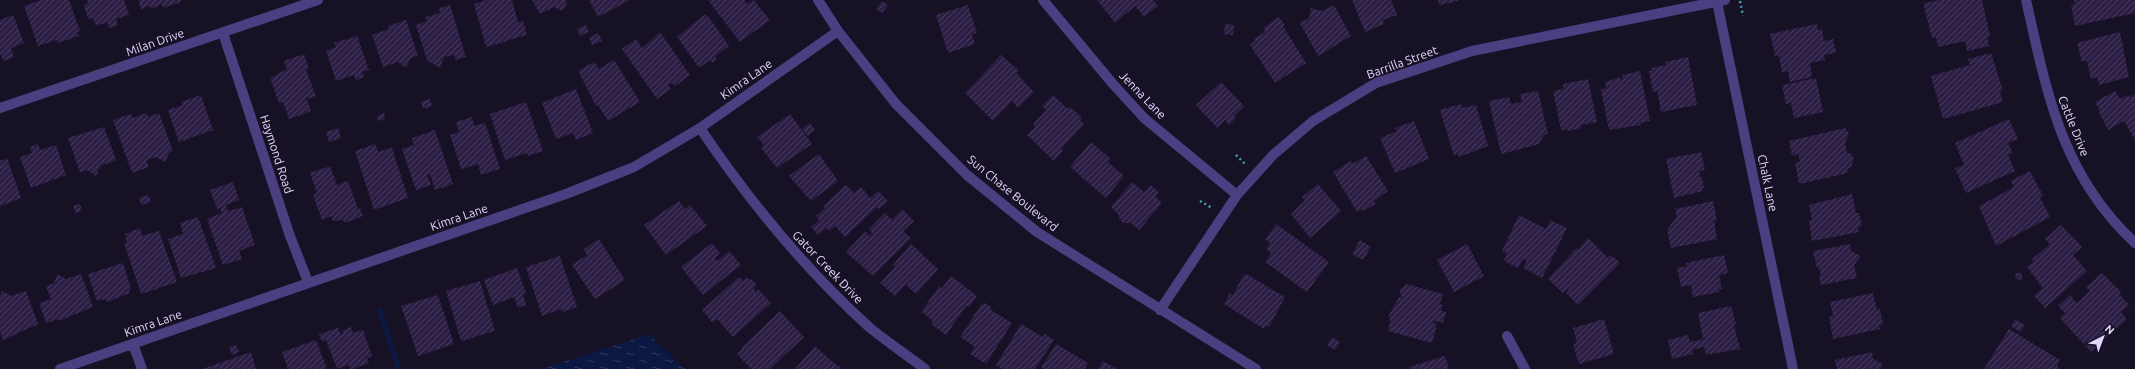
<svg xmlns="http://www.w3.org/2000/svg" width="2135" height="369" font-family="Ubuntu,sans-serif">
<style>
.water{fill:url(#water-ripples)}
.lines{fill:none;stroke-linecap:round;stroke-linejoin:round}
.stream{stroke:#0d1842;stroke-width:5.5}
.building{fill:url(#building-hatch)}
.path{stroke:#37a6b1;stroke-width:2.5;stroke-dasharray:2 3;stroke-linecap:butt}
.minor{stroke:#4b3f82;stroke-width:10}
.labels{text-anchor:middle;dominant-baseline:central;stroke-width:3;stroke-linejoin:round;paint-order:stroke}
.street-label{font-size:12px;fill:#e1d7fd;stroke:#171126}
</style>
<defs>
<pattern id="water-ripples" width="26" height="14" patternUnits="userSpaceOnUse"><rect width="26" height="14" fill="#0d1842"/><path d="M2 4q2-2 4 0t4 0M15 11q2-2 4 0t4 0" fill="none" stroke="#30395e"/></pattern>
<pattern id="building-hatch" width="6" height="6" patternUnits="userSpaceOnUse"><rect width="6" height="6" fill="#2c1e45"/><path d="M-1 1l2-2M0 6l6-6M5 7l2-2" fill="none" stroke="#4a3e61"/></pattern>
</defs>
<rect width="100%" height="100%" fill="#171126"/>
<path class="water" d="M649 334 685 369H541Z"/>
<g class="lines">
<path class="stream" d="M380 311 399 369"/>
</g>
<path class="building" d="M41 0H69L80 31 77 32 79 36 58 43 56 40 38 46 24 6Z
M87 0H124L129 15 116 19 118 25 109 28 107 22 96 26 93 18 88 19 84 5 88 4Z
M138 0H181V2L163 8 162 4 151 9 150 6 141 9Z
M487 0H512L518 22 523 21 527 35 486 47 474 4Z
M532 0H566L567 2 563 11 554 7 540 14Z
M589 0H630L598 17Z
M708 0H745L747 4 754 0 770 20 740 42Z
M1097 0H1153L1158 6 1144 17 1135 6 1115 23Z
M1352 0H1391L1397 15 1383 20 1384 24 1365 32Z
M1438 0H1458V1L1439 5Z
M1940 0H1982L1990 36 1987 37 1989 46 1967 51 1965 41 1938 47 1936 38H1932L1924 7V3Z
M2074 0H2135V13L2075 26 2071 5 2075 4Z
M882 1 888 5 882 13 876 9Z
M450 5 466 57 455 60 454 55 444 57 440 68 430 62 428 63 416 25 427 21 425 17 440 13 439 8Z
M968 5 977 33 972 34 975 44 948 53 936 15Z
M1334 5 1351 36 1318 56 1300 23 1309 18 1311 8 1322 11Z
M13 15 24 43 11 48 14 57 4 61 0 54V20Z
M704 15 708 16 729 46 715 56 717 59 712 63 710 60 699 68 677 37Z
M1279 17 1285 25 1283 26 1306 63 1275 83 1250 45 1255 41 1254 39 1265 32 1263 28Z
M406 20 418 56 411 58 406 68 398 62 383 67 372 35 389 29 388 26Z
M1225 24 1234 25 1233 35 1224 34Z
M1817 24 1818 30 1822 29 1824 41 1833 39 1836 53 1824 55 1825 60 1810 63 1812 77 1790 82 1788 71 1782 73 1779 56H1775L1770 34Z
M586 25 589 32 580 36 577 29Z
M660 32 690 75 675 86 672 83 668 85 671 89 657 99 622 49 636 39 642 48Z
M2120 32 2129 77 2099 85 2097 77 2091 79 2087 61 2082 62 2077 43Z
M598 33 602 41 592 45 589 38Z
M357 36 369 70 362 72 364 77 356 80 354 75 336 81 326 51 336 47 334 43Z
M1991 53 2003 91H2000L2003 102 1943 119 1931 76 1970 65 1968 59Z
M304 54 309 69 306 70 316 96 308 99 306 97 311 111 289 119 283 102 279 103 270 78 287 69 284 61Z
M1001 55 1019 71 1016 73 1034 92 1018 108 1012 101 993 121 965 93Z
M1688 57 1697 105 1661 112 1657 91 1653 92 1649 71H1652L1651 68 1666 65 1665 62Z
M614 60 640 102 608 121 598 105 596 106 578 71 594 62 599 69Z
M1640 71 1650 121 1640 123 1641 125 1609 130 1601 90 1606 88 1605 82 1620 77V80L1623 79 1622 75Z
M1816 78 1823 112 1794 118 1791 103 1786 104 1782 85Z
M1588 79 1597 122 1581 125V128L1568 131 1567 129 1561 130 1553 91 1563 89V84Z
M1221 82 1244 106 1234 116 1236 118 1229 125 1225 120 1217 128 1196 105Z
M576 89 593 133 576 140 573 133 556 139 542 103Z
M1538 91 1548 134 1544 135 1539 144 1501 154 1489 101 1509 97 1511 104 1522 102 1520 94Z
M2115 91 2120 99 2128 95 2129 97 2135 94V140L2124 121 2108 130 2099 112 2100 111 2095 102Z
M201 95 213 130 179 142 168 110 183 105 181 102Z
M1053 95 1068 109 1070 107 1082 118 1080 120 1084 124 1061 149 1063 151 1054 161 1027 135 1035 127 1033 124 1046 110 1042 106Z
M430 99 432 106 423 109 421 102Z
M526 102 543 151 528 156 527 153 505 160 490 114Z
M1461 104 1462 108 1476 105 1488 146 1459 157 1458 154 1454 156 1440 110Z
M146 113 148 117 159 113 173 151 169 153 165 162 156 157 146 160 149 167 132 173 113 120 131 114 133 118Z
M384 113 385 119 378 121 377 116Z
M790 114 812 144 777 168 761 148 764 145 757 137Z
M472 117 474 126 485 123 500 169 481 175 478 164 461 169 450 135 459 132 456 122Z
M2009 119 2018 139 2008 143 2013 153 2008 155 2015 171 1966 193 1955 168 1964 165 1955 143Z
M1414 121 1429 159 1395 173 1380 138 1397 131 1395 128Z
M810 123 815 130 808 136 802 129Z
M104 127 116 160 100 166 96 176 87 170 80 172 68 138Z
M338 128 341 138 329 142 326 132Z
M1845 128 1849 133 1845 144 1847 153H1850L1854 159 1851 167 1847 169 1848 173 1799 184 1795 163 1800 162 1798 154 1792 156 1789 141Z
M435 130 453 184 435 190 430 174 427 175 431 185 416 190 402 149 414 145 412 138Z
M1091 142 1111 159 1108 162 1124 176 1106 198 1070 167Z
M38 144 40 150 56 145 66 175 31 188 20 157 32 153 30 147Z
M375 144 378 152 392 148 408 198 374 210 355 151Z
M1701 152 1705 170 1699 171 1700 177H1702L1704 188H1702L1703 191 1674 198 1666 159Z
M819 154 838 181 811 201 789 176Z
M1366 156 1388 191 1374 201 1376 204 1363 211 1362 209 1357 212 1333 172 1351 161 1353 164Z
M7 158 21 198 0 206V161Z
M330 166 337 185 348 181 358 209 360 208 363 216 345 223 343 220 333 221 331 216 322 220 313 195 317 193 310 173Z
M2030 171 2043 196 2040 197 2050 217 1996 246 1979 206 2014 187 2011 181Z
M233 182 239 200 226 205 228 211 242 207 255 245 239 251 242 259 223 265 207 219 222 213 220 208 217 209 210 190Z
M1132 182 1144 192 1151 185 1159 192 1155 196 1162 203 1139 230 1131 223H1123L1119 218 1118 214 1111 207Z
M1318 184 1341 211 1310 238 1291 214 1305 200 1302 197Z
M846 185 854 193 861 187 870 198 878 191 888 201 879 209 877 207 845 237 835 226 830 231 826 228 818 235 811 227 819 220 816 216 825 208 823 206Z
M1852 194 1856 213H1859L1862 226 1858 227 1859 232 1812 241 1809 220H1812L1809 205Z
M148 195 151 202 141 205 139 198Z
M679 201 685 209 690 205 707 226 666 255 644 225Z
M1713 201 1717 221H1714L1717 239 1671 248 1667 230 1677 216 1675 209Z
M80 204 82 211 76 213 73 206Z
M902 209 914 221 903 231 911 238 873 276 846 252 864 233 866 232 869 236 872 233 869 229 885 213 892 220Z
M1519 215 1546 229 1550 220 1567 228 1542 278 1523 268 1527 260 1523 259 1518 268 1504 261 1507 253 1502 251Z
M198 217 216 268 181 278 168 239 183 234 180 223Z
M1276 224 1329 262 1307 292 1265 262 1271 253 1266 249 1270 243 1265 240Z
M2061 225 2082 247 2073 255 2087 271 2045 308 2034 296 2043 288 2027 267 2034 261 2032 259 2050 244 2045 239Z
M140 228 142 236 159 231 177 282 141 294 124 243 127 242 125 234Z
M1588 238 1608 258 1610 256 1615 258 1620 263 1578 305 1566 293 1569 290 1567 289 1563 293 1548 279 1571 254 1574 253 1572 252 1577 248 1578 249Z
M599 239 625 280 595 299 572 265 587 255 584 249Z
M1360 240 1371 247 1363 260 1352 254Z
M712 243 720 253 715 258 717 261 729 251 741 265 703 295 681 267Z
M911 244 938 269 916 294 907 286V283L895 296 880 283 895 267 893 265Z
M1467 244 1484 276 1454 292 1437 260Z
M1850 244 1851 251 1861 256 1854 265 1857 278 1821 285 1819 276H1821L1819 268H1817L1813 251Z
M1724 255 1728 273 1719 275 1722 289H1719V292L1693 297 1691 285 1681 287 1677 268 1687 266 1686 263Z
M560 256 577 307 562 312 561 309 542 316 526 267Z
M123 263 131 289 129 290 130 293 107 302 106 299 97 301 88 274Z
M517 268 526 293 523 294 526 305 518 308 514 297 493 305 484 280Z
M2016 273H2022V280L2015 279Z
M2102 273 2121 292 2119 294 2129 305 2121 312 2127 319 2091 352 2060 318 2065 313 2058 306 2070 295 2077 303 2090 291 2086 287Z
M57 274 66 279 81 274 93 307 59 321 58 319 46 323 39 303 51 299 46 286 54 283Z
M1246 274 1285 297 1269 327 1266 325 1264 329 1224 304 1230 293 1233 295 1243 276Z
M951 276 977 296 969 307 966 306 946 335 931 324 933 321 923 313 922 311 939 286 942 288Z
M739 277 743 281 746 278 751 279 756 284 754 289 756 292 758 289 771 303 733 337 717 319 713 323 702 310Z
M480 281 495 331 461 341 446 291Z
M1406 284 1443 294 1440 304 1443 305 1441 311 1446 312 1443 323 1434 321 1433 323 1437 324 1432 343 1388 331 1390 321 1389 315 1399 297 1402 298 1400 294V290Z
M2 291 11 296 26 291 38 324 3 340 0 331V296Z
M1873 293 1877 310 1880 309 1883 324 1879 325 1880 329 1833 339 1829 317 1833 316 1830 302Z
M438 295 454 344 418 356 401 306Z
M985 303 991 307V310L1012 323 986 364 970 354 975 347 960 337 981 305Z
M1731 306 1736 324 1734 325 1740 349 1706 355 1704 347 1692 350 1693 354 1672 359 1668 340 1688 335 1690 342 1703 339 1698 313Z
M780 311 804 337 770 369H751L737 354 742 349 741 348Z
M1604 319 1614 354 1579 364 1573 345 1577 343 1573 328Z
M2015 319 2025 325 2020 332 2011 326Z
M1021 324 1043 337 1045 334 1054 340 1035 369H1002L996 365Z
M351 327 353 333 363 330 372 356 367 358 369 363 353 369H350L349 365 337 369 326 340 322 342 319 334 338 328 341 335 343 334 342 331Z
M2009 329 2060 360 2057 366 2060 369H1984Z
M1332 337 1340 342 1335 350 1327 345Z
M316 340 327 369H288L282 352Z
M1056 344 1088 363 1084 369H1044L1041 367Z
M236 345 239 352 232 355 229 347Z
M815 346 828 358 842 369H795Z
M251 352 256 369H202Z
M1872 352 1873 359 1883 364 1880 369H1837L1835 360Z
M1445 356 1449 369H1409V367Z
M1103 361 1117 369H1098Z"/>
<g class="lines">
<path class="path" d="M1740 1 1743 16
M1236 155 1245 164
M1200 201 1212 208"/>
<path class="minor" d="M818 0 838 31 896 104 967 175 1037 232 1256 369
M1043 0 1113 84 1144 118 1237 195
M2026 0C2047 93 2061 174 2135 243
M1717 2 1793 369
M223 33 290 236 308 282
M0 108 318 0
M700 128C749 201 804 268 869 327 887 342 907 355 925 369
M1160 310 1237 195 1273 155 1313 121 1376 83 1472 51 1725 0
M1507 336 1525 369
M133 344 142 369
M60 369 566 194 634 167 700 128 838 31"/>
</g>
<g class="labels">
<g class="street-label">
<text transform="translate(155 42) rotate(-19)">Milan Drive</text>
<text transform="translate(1402 62) rotate(-20)">Barrilla Street</text>
<text transform="translate(746 79) rotate(-35)">Kimra Lane</text>
<text transform="translate(1143 95) rotate(46)">Jenna Lane</text>
<text transform="translate(2074 126) rotate(68)">Cattle Drive</text>
<text transform="translate(277 154) rotate(72)">Haymond Road</text>
<text transform="translate(1768 183) rotate(78)">Chalk Lane</text>
<text transform="translate(1013 193) rotate(39)">Sun Chase Boulevard</text>
<text transform="translate(459 217) rotate(-19)">Kimra Lane</text>
<text transform="translate(828 267) rotate(46)">Gator Creek Drive</text>
<text transform="translate(153 323) rotate(-19)">Kimra Lane</text>
</g>
</g>
<g transform="translate(2103 337) rotate(42)" stroke="#171126" stroke-width="3" paint-order="stroke">
<path d="M0-3L7 15L0 10L-7 15Z" fill="#e1d7fd"/>
<text y="-6" font-size="11" font-weight="bold" text-anchor="middle" fill="#e1d7fd">N</text>
</g>
</svg>
